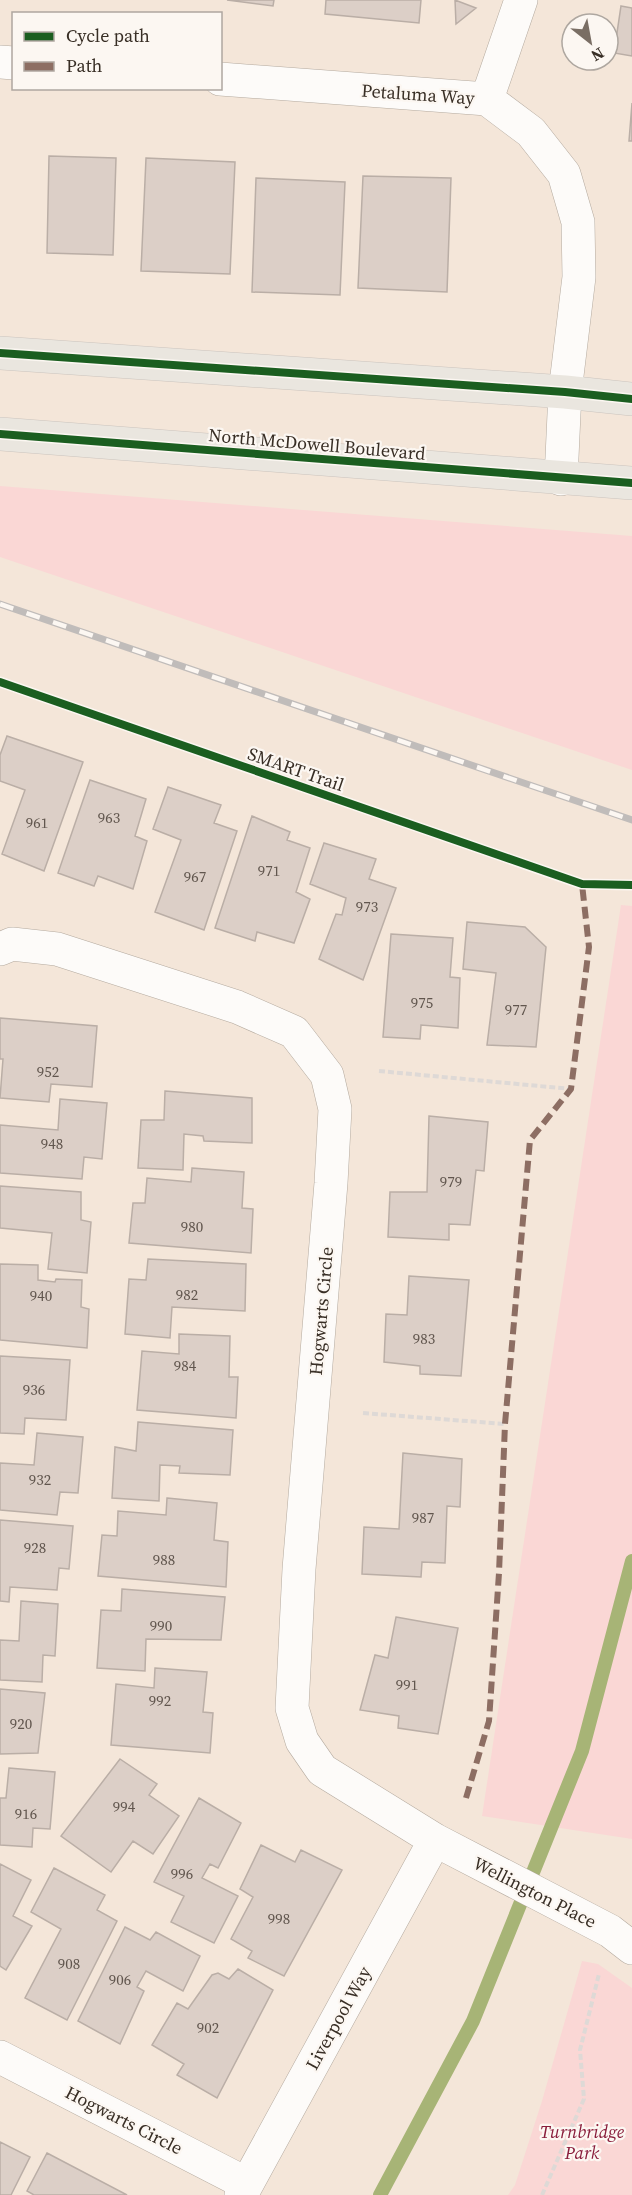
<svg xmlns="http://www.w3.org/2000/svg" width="632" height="2195" font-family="'Source Serif 4',serif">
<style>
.green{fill:#fad7d5}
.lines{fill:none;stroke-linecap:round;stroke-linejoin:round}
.stream{stroke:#a7b476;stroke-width:14}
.building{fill:#dccfc7;stroke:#baaea6;stroke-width:1.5}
.minor-casing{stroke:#b4aa9f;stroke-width:34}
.major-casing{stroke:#cbc4be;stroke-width:34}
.path{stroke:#ded9d6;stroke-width:4;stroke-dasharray:6 3;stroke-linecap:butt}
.minor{stroke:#fdfbf9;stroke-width:33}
.major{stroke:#eae6df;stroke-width:33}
.rail-casing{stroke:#c0bcba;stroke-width:7}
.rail{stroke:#fcf7f2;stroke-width:4.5;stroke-dasharray:14;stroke-linecap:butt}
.quiet{stroke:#8d6e63;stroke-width:6;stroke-dasharray:12 6;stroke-linecap:butt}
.cycleway-casing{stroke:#fcf7f2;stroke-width:11}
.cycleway{stroke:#1b5e20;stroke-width:8}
.labels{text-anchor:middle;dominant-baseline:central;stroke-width:4.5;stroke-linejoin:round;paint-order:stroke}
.number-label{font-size:15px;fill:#61564e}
.street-label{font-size:18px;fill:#382e25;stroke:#fcf7f2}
.park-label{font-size:18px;font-style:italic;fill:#8a1e3c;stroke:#fcf7f2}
</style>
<rect width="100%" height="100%" fill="#f4e6d9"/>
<path class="green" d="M0 486 632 536V770L0 557Z
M621 905 632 906V1839L482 1816Z
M582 1961 598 1964 632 1988V2195H508L515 2185 542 2101Z"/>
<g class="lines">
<path class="stream" d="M380 2195 473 2021 582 1751 632 1561"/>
</g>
<path class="building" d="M227 0H274L273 6Z
M326 0H421L419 23 325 14Z
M455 0 476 8 456 24Z
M621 6 632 8V56L614 53Z
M632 103V141H629Z
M49 156 116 158 113 255 47 253Z
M146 158 235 162 230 274 141 271Z
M363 176 451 178 447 292 358 288Z
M256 178 345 182 340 295 252 292Z
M7 736 83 762 44 871 2 854 25 790 0 781V755Z
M90 780 146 799 135 836 147 841 133 889 98 876 94 886 58 873Z
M168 787 221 805 214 823 237 831 204 930 155 912 181 840 153 829Z
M252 816 290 832 287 840 310 848 296 892 310 899 294 943 257 932 255 941 215 928Z
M324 843 376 859 369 879 396 888 363 980 319 959 336 914 342 915 346 898 310 884Z
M467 922 525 927 546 947 536 1047 487 1045 496 973 463 969Z
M391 934 453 938 450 977 460 978 458 1028 421 1025 420 1039 383 1037Z
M0 1018 97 1026 92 1087 51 1084 49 1102 0 1098 3 1059H0Z
M165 1091 252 1098V1143L204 1141 203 1136 184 1134 183 1170 138 1168 141 1120H164Z
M60 1099 107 1103 102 1159 84 1157 82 1179 0 1173V1125L58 1130Z
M429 1116 488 1122 484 1171 476 1170 470 1225 449 1224V1240L388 1237 390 1192H427Z
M192 1168 244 1172 242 1208 253 1209 251 1253 129 1243 133 1203H145L147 1178 191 1182Z
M0 1186 81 1192V1220L91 1222 87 1273 48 1269 52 1233 0 1228Z
M148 1259 246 1264 245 1311 172 1307 170 1338 125 1334 129 1279 146 1280Z
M0 1264 38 1265V1280L55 1282 56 1279 82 1280 81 1307 89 1309 87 1348 0 1340Z
M409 1276 469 1280 461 1376 420 1374V1366L384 1362 386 1314 407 1315Z
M179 1334 230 1336 229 1377H238L236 1418 137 1410 142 1351 179 1354Z
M0 1356 70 1360 66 1420 25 1418 24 1434 0 1433Z
M138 1422 233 1430 230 1475 179 1473 180 1466 160 1465 159 1501 112 1498 115 1447 136 1451Z
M37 1433 83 1437 78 1493 60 1492 57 1515 0 1510V1463L34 1465Z
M403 1453 462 1459 460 1507 447 1506 445 1563 422 1562 421 1577 362 1574 364 1527 399 1529Z
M167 1498 217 1503 214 1540 228 1542 226 1587 98 1576 102 1535 117 1536 118 1511 166 1515Z
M0 1520 73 1526 69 1569 59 1568 57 1590 10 1587 9 1602 0 1601Z
M122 1589 225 1597 221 1640 146 1639 145 1671 97 1668 101 1610 121 1611Z
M21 1601 58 1604 55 1656 43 1655 42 1682 0 1680V1640L19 1641Z
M396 1617 458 1628 438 1734 398 1728 399 1716 360 1710 375 1655 388 1658Z
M155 1668 207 1672 203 1712 213 1713 210 1753 111 1745 116 1684 154 1688Z
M0 1689 45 1693 38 1753 0 1754Z
M120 1759 157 1784 149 1795 179 1816 153 1854 133 1841 111 1872 61 1836Z
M9 1768 55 1772 50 1829 33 1828 32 1847 0 1845V1798H6Z
M199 1798 241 1823 218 1868 210 1864 202 1878 238 1896 214 1943 171 1922 184 1896 154 1882Z
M261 1845 295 1862 301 1850 342 1870 284 1976 248 1958 252 1951 231 1939 253 1897 240 1889Z
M0 1864 31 1880 13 1916 32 1926 6 1970 0 1966Z
M54 1868 105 1895 97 1910 117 1921 67 2020 25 1998 61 1929 31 1912Z
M125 1927 150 1940 156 1932 200 1956 183 1991 146 1971 137 1987 144 1991 120 2044 78 2021Z
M238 1969 273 1990 217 2098 177 2075 184 2064 152 2045 177 2003 188 2009 212 1975 218 1973 229 1979Z
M0 2142 30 2157 11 2195H0Z
M47 2153 127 2195H34L27 2191Z"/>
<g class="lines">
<g class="minor-casing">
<path id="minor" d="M0 62 14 63
M220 79 487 99 531 132 564 174 578 222 579 277 565 392 561 479
M487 99 521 0
M0 949 12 944 57 949 237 1007 294 1032 327 1075 335 1109 331 1183 299 1569 292 1708 302 1741 322 1770 435 1840 610 1931 632 1948
M0 2057 247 2184
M241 2195 435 1840"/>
</g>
<g class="major-casing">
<path id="major" d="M0 353 565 392 632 399
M0 434 632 483"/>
</g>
<path class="path" d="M379 1071 571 1089
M363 1413 505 1424
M542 2195 584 2099 580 2050 599 1974"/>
<use href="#minor" class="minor"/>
<use href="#major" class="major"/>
<g class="rail-casing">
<path id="rail" d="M0 604 632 820"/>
</g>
<use href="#rail" class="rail"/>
<path class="quiet" d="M466 1798 489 1721 499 1573 505 1424 530 1140 571 1089 589 947 582 884"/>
<g class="cycleway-casing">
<path id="cycleway" d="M0 353 565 392 632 399
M0 434 632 483
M0 682 582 884 632 885"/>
</g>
<use href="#cycleway" class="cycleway"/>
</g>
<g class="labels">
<g class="number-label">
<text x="109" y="817">963</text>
<text x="37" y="822">961</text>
<text x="269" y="870">971</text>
<text x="195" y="876">967</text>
<text x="367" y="906">973</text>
<text x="422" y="1002">975</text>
<text x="516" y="1009">977</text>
<text x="48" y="1071">952</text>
<text x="52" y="1143">948</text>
<text x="451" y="1181">979</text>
<text x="192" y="1226">980</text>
<text x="187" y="1294">982</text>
<text x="41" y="1295">940</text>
<text x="424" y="1338">983</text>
<text x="185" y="1365">984</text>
<text x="34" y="1389">936</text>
<text x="40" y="1479">932</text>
<text x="423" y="1517">987</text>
<text x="35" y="1547">928</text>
<text x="164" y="1559">988</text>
<text x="161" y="1625">990</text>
<text x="407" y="1684">991</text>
<text x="160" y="1700">992</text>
<text x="21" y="1723">920</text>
<text x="124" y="1806">994</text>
<text x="26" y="1813">916</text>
<text x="182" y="1873">996</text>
<text x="279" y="1918">998</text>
<text x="69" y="1963">908</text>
<text x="120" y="1979">906</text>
<text x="208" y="2027">902</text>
</g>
<g class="street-label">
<text transform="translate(418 94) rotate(4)">Petaluma Way</text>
<text transform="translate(317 444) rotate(5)">North McDowell Boulevard</text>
<text transform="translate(296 769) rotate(19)">SMART Trail</text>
<text transform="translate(321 1311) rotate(-85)">Hogwarts Circle</text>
<text transform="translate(535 1892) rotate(27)">Wellington Place</text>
<text transform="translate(338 2018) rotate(-61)">Liverpool Way</text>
<text transform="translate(124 2120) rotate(27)">Hogwarts Circle</text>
</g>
<g class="park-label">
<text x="582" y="2131">Turnbridge<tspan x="582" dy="21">Park</tspan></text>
</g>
</g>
<rect x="12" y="12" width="210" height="78" fill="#fcf7f2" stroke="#aea7a0" stroke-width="1.5"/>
<rect x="24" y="32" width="30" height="9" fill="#1b5e20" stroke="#aea7a0" stroke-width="1.5"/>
<text x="66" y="42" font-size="18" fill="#382e25">Cycle path</text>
<rect x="24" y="62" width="30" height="9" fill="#8d6e63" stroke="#aea7a0" stroke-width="1.5"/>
<text x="66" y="72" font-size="18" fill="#382e25">Path</text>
<g transform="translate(590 42) rotate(149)"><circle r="28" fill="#fcf7f2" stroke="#aea7a0" stroke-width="1.5"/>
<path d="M0-4.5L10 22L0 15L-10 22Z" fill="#7a6e64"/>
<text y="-9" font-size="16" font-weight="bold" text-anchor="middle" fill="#382e25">N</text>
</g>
</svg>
